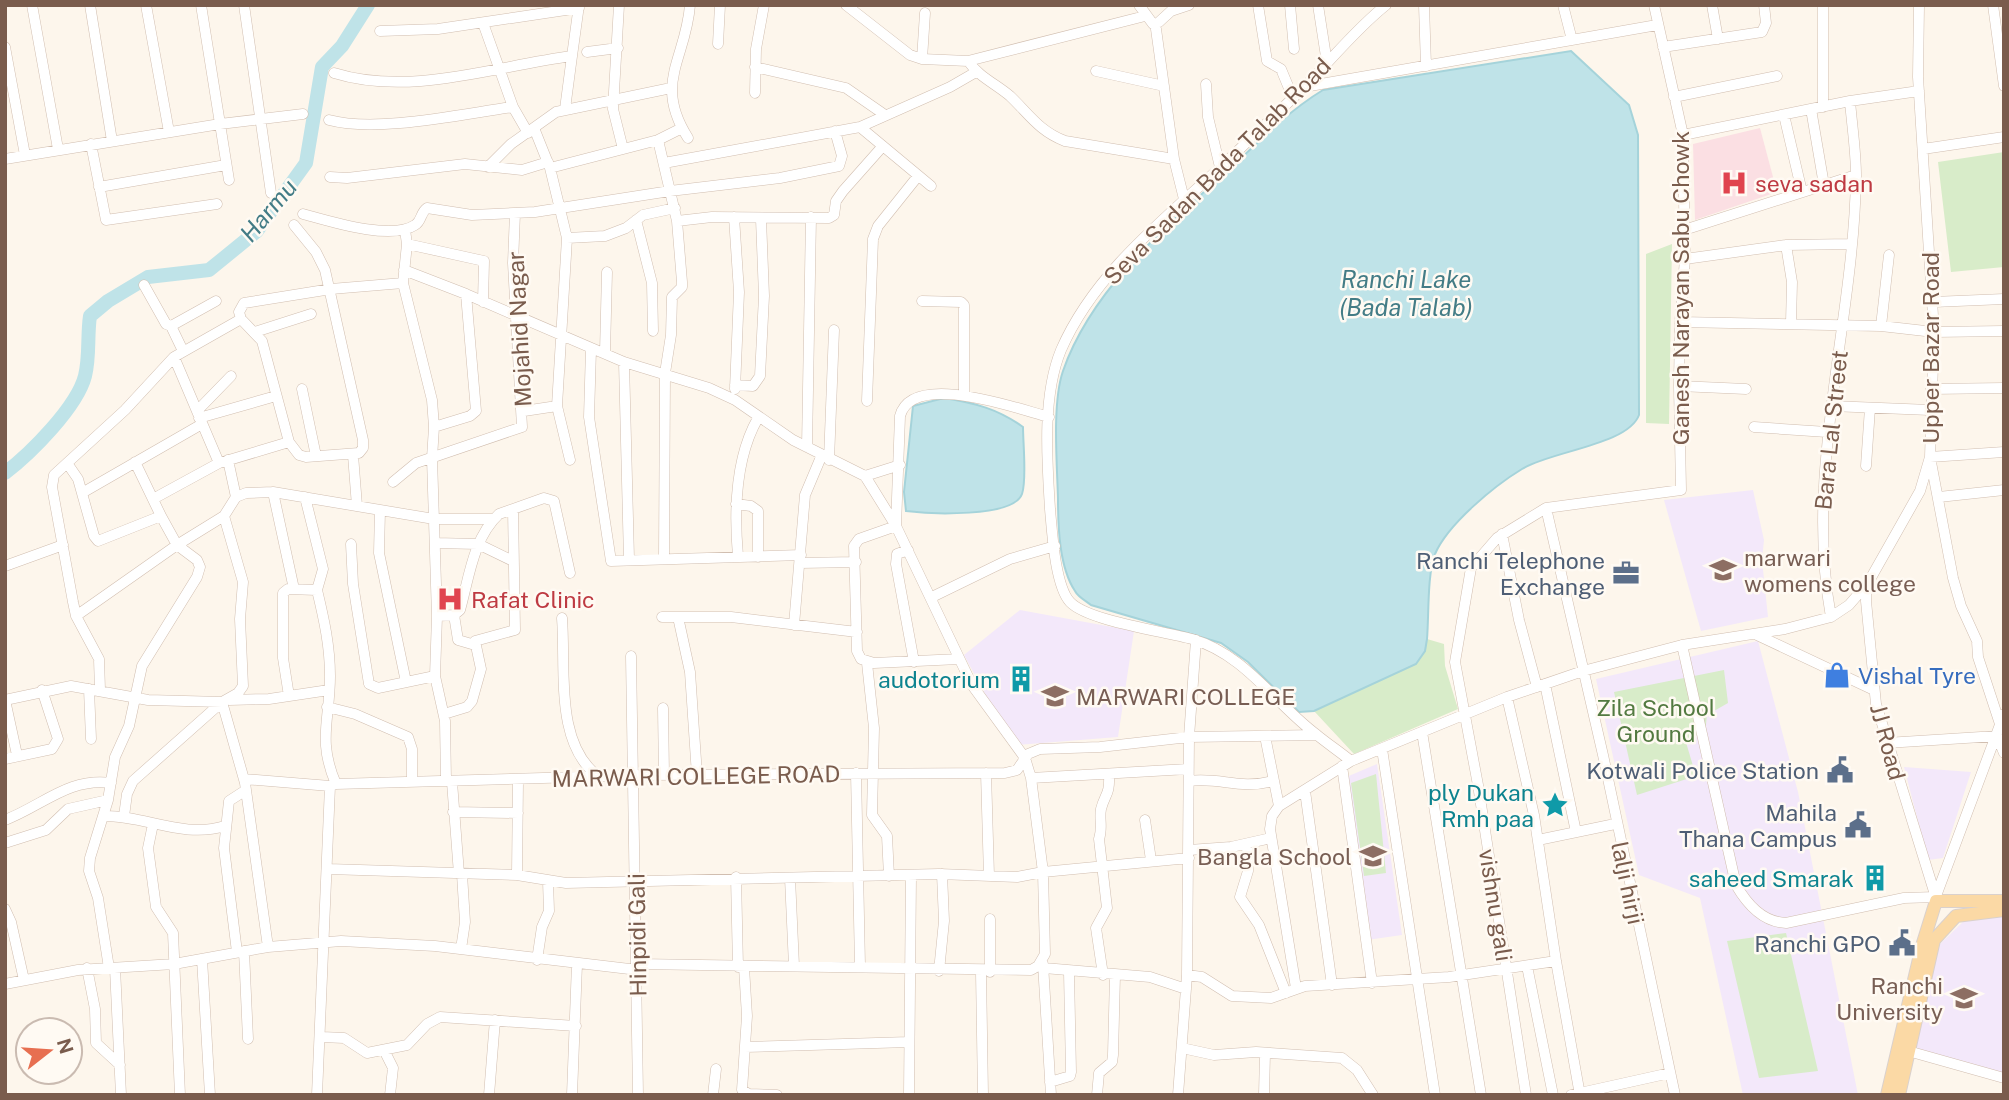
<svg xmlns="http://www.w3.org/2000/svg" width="2009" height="1100" font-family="'Public Sans',sans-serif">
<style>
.education{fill:#f3e8fa}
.medical{fill:#fbdfe3}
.green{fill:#d8ecc9}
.water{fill:#bfe3e8;stroke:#a5d3da;stroke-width:2}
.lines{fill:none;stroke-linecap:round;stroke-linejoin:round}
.river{stroke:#bfe3e8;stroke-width:14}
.minor-casing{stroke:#d1beb0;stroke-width:11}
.major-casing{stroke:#dad1cd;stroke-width:14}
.minor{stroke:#fff;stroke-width:10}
.major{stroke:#fbd9a5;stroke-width:12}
.labels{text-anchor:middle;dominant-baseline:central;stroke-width:5;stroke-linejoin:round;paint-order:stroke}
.street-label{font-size:23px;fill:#7a5c4d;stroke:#fffaf3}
.health-label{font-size:23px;fill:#be3a42;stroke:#fffaf3;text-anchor:start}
.education-label{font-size:23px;fill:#785e54;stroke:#fffaf3;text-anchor:start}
.service-label{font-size:23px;fill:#4e5e75;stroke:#fffaf3;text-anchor:end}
.shop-label{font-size:23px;fill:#366cbe;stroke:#fffaf3;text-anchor:start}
.culture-label{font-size:23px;fill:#0d838f;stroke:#fffaf3;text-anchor:end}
.park-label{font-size:23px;fill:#537a41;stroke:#fffaf3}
.water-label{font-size:24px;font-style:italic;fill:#437c86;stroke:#fffaf3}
</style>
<rect width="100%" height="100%" fill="#fdf6ec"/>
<path class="education" d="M1753 490 1764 540 1762 560 1768 617 1701 631 1664 500Z
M1020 610 1134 631 1118 737 1017 745 1009 738 964 655Z
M1758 641 1798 792 1858 1095H1743L1700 898 1639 875 1596 679Z
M1377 764 1402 935 1367 940 1344 778Z
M1904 767 1971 772 1943 858 1928 860Z
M2004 913V1077L1913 1048 1935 949 1970 915Z"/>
<path class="medical" d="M1760 128 1777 192 1695 220 1693 144Z"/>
<path class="green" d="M2004 152V267L1951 272 1938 162Z
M1672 244 1669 424 1646 423V254Z
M1427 639 1444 644 1445 666 1458 709 1354 754 1314 711 1416 664 1425 651Z
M1724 670 1728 703 1707 715 1705 733 1685 739 1696 776 1637 795 1614 692Z
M1376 774 1386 873 1364 876 1351 783Z
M1786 933 1818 1071 1759 1078 1727 941Z"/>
<path class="water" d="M1571 51 1629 105 1638 135 1639 415C1628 445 1551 451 1522 469 1494 486 1448 524 1435 554 1427 575 1429 616 1427 639L1425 651 1416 664 1314 711 1299 712 1248 662 1221 643 1091 605C1086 601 1078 597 1075 591 1059 567 1058 526 1058 498 1057 463 1052 403 1063 371 1092 287 1170 223 1234 165 1262 138 1290 110 1323 90Z
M944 398C975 403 998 409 1023 427 1023 444 1027 480 1022 494 1013 518 929 514 906 511L904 492 913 406Z"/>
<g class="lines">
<path class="river" d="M5 473C31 453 77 407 85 376 90 356 87 336 90 316L108 301 148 277 209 270 257 231 306 163 322 67 342 46 368 5"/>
<g class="minor-casing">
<path id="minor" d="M32 5 58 149
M90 5 112 141
M146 5 169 132
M201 5 229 180
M244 5 271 193
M619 5 613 109 623 149
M846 5 910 55 922 59 968 61C979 77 996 84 1010 96 1029 114 1039 131 1065 141L1174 159
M1139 5 1153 24
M1258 5 1267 61 1281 69 1293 98
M1290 5 1294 49
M1318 5 1327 63
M1424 5 1426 66
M1563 5 1572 40
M1712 5 1718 39
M1993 5 2004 86
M1159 22 1171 11 1189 5
M483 23 513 107 528 133
M1156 29 1174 159 1184 199
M380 31 438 29 579 8
M718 44 720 5
M5 47 25 155
M1663 47 1762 32 1766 23 1764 5
M587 52 618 48
M572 56 579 5
M922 59 925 13
M968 61 1145 16
M755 67 846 88 885 115
M1096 71 1164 86
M334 73C411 97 495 66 572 56L565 109
M1206 84 1208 117 1220 167
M1304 87 1657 25
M755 93 756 49 764 5
M1674 97 1777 76
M1823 107V5
M1811 109 1824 185
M1784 115 1802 192
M329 120C377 133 462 114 513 107
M860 127 931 186
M534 128 550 168 567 238 557 406 570 460
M1683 135 1850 101 1919 91
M688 138C653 83 686 59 690 5
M658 140 677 221 682 282V287L672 297 671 335 665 373 664 557
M91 144 106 220 217 204
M1923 149 2004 137
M5 159 220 124 303 114
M664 163 860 127 950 87 976 72
M488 167 511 144 556 112 671 88
M550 168 658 140 682 128
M330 177 347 178 465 164 522 170 548 162
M99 187 226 165
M303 214C329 221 391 241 415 225 422 221 420 213 427 208L472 215 535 212 670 191 780 178 839 166 842 156 835 131
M734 217 739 292 735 389
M636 220 652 283 653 331
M677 221 712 217 829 218 834 215 836 201 843 191 882 147
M405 230 407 244 403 283 432 400 434 427 432 458 437 616 435 676 445 721 446 781
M1684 230 1856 175
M567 238 605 236 626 228 643 215 675 208
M407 244 484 261 483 302
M1786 245 1792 282 1791 323
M1685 259 1786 245 1851 244
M404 270 466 294
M144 285 166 324 171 326 183 351
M922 301 961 302 964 305V395
M1933 302 2004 299
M241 319 262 341 289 442 299 455 306 457 359 453 363 448V440L325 270 316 252 294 225
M1680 322 1881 326 1934 332 2004 331
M171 326 216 301
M1881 326 1889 255
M255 332 311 314
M591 349 589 417 611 561 801 555
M605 352 607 272
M174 357 219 463
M624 362 629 559
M735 385 753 386 760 376 764 296 761 219
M1679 386 1746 389
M302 389 316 456
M1931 389 2004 388
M867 401 873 239 878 226 918 176
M1831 406 1930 410
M197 411 231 376
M524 411 557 406
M1049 417C1018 409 912 370 900 416L896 526 972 685 1025 758 1031 778 1043 872 1189 858
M199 418 276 396
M434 427 470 416 476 411 466 294 624 362 709 388 735 400 793 440 865 476 896 526 859 539 854 546 857 651 861 659 874 663 959 659
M1754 427 1827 432
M807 447 811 217
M353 455 357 506
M228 460 236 497
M829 460 834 330
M67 463 78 479 94 536 98 541 161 516 135 462
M1866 466 1870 408
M865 476 900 465
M393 482 416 463 522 427 513 263 515 213
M273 492 294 589
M82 493 202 424
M305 497 323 569 317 590
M1939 497 2004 490
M153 499 219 463 289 442
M736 504 751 506 758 511V557
M1546 508 1603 755 1675 1095
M380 510 379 553 406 682
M224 516 243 582 240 619 243 686 238 693 222 702 245 783 268 947
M1502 534 1519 620 1537 687
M435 543 478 544 513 561
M351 544 353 584 369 684 378 688 435 676
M908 550 897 554 896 564 914 662
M738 556C734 511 735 458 758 418
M800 563 856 562
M5 566 63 545
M1867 584 1866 601 1876 704 1937 901
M932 597 1010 559 1055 546
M454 615 458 640 475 645
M76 616 177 545 224 516 236 497 246 493 273 492 434 519H493
M437 616 454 615 460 610C469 578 473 538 499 514L544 498 554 501 570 573
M662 617H731L857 632
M678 617 690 672 697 775
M1831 617C1804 469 1854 324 1856 176 1856 151 1852 126 1850 101
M562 618C566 669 554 744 599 777
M794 625 805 495 821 457
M1757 635 1874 690
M1682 645 1736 885C1747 904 1762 922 1786 923L1904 898 1936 897
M631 656 638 1095
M867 663 874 728 872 815 887 836 889 876
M1545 684 1576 832
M89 689 91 739
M100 690 99 659 76 616 73 602 52 487 54 475 125 410 174 357 241 319 239 312 244 303 331 289 403 283
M289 696 283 658V593L288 589 317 590C324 619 330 646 330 676 330 720 317 740 336 784
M1507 697 1534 815 1556 961 1580 1095
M5 700 71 686 148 700 222 702 133 781 127 794 124 816
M5 700 17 755
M229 700 269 699 329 690
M327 707 355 714 408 737 412 749V782
M663 708 664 775
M444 714 467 707 472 701 481 669 475 641 515 630 513 509
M2000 724 1978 657 1977 641 1961 606 1953 578 1930 457 2004 452
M1422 732 1481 1095
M1265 736 1279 806
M1886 743 1997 736 2004 753
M1382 749 1435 1095
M5 759 52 749 58 739 42 690
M1351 761C1340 752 1328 744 1317 735 1274 703 1246 655 1192 639 1163 631 1088 621 1070 602 1055 586 1052 531 1050 509 1047 460 1042 396 1061 350 1094 274 1163 220 1222 166 1246 143 1271 119 1295 96 1326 67 1352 32 1386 5
M1342 766 1372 983
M856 773 860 966
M986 773 989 876
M1031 778 1188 769
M244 779 330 786
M1189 781C1222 777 1238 790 1273 781
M452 782 459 874
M1305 791 1332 985
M453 812 518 813
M103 816C144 815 183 839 225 826
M5 820C42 806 69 777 111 783
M1145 820 1151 860
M153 824 148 848 156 907 173 933 180 1095
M1538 840 1615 824
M5 843 46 830 68 809 108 800
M1247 844 1248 871 1240 897 1259 925 1286 993
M1189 850 1231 847 1271 838
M328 869 517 875 566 883 939 874 1017 877 1043 872 1045 954 1038 966 1031 970 638 964
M517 875 518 781
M736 877 738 967
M790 878 794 966
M1936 896 2004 714
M5 909 11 922 24 980
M461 949 465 922 462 874
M244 951 248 1039
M237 952 224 848 229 801 246 790
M202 959 210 1095
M537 960 542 927 549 911 548 881
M1043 964 1051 1095
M1527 966 1553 1095
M744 967 747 1016 742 1090 749 1094 777 1095
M87 968 95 1009 96 1043 120 1065
M109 968 98 898 89 871 90 858 108 800 115 757 129 726 142 666 197 577 200 567 197 560 177 545 161 516
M115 968 121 1095
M1044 968 1150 977 1186 989
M939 971 944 921 942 874
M981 972 983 1095
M990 972V919
M1103 975 1096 928 1107 908 1099 839C1103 828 1099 819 1101 809 1105 793 1110 796 1109 774
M1187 975 1202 977 1232 996 1271 998 1305 986 1449 977 1556 961
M5 984 78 970 174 964 268 947 341 941 435 946 638 970
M1296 988 1270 829 1272 816 1279 806 1351 761 1507 697 1583 671 1682 645 1785 629 1831 617 1849 605 1868 583 1920 491 1930 457 1934 332 1918 77 1919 5
M322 1037 344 1038 367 1053 407 1045 427 1024 440 1017 576 1026
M745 1047 909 1042
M1182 1048 1214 1055 1256 1052 1342 1058 1357 1070 1373 1095
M384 1050 393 1068 390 1095
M1908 1051 2004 1078
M1050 1082 1070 1076 1071 1072 1069 972
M317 1095 330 786 336 784 648 775 1005 773 1017 770 1028 754 1040 749 1100 747 1189 737 1317 735
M489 1095 495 1020
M572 1095 577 964
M713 1095 716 1069
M909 1095 911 875
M1097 1095 1099 1073 1112 1062 1113 1055 1115 975
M1178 1095 1187 975 1189 737 1196 640
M1264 1095 1265 1053
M1526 1095 1478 785 1455 662 1471 568 1497 538 1546 508 1681 490 1679 386 1680 322 1685 259 1683 135 1654 5
M1571 1095 1670 1073"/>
</g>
<g class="major-casing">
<path id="major" d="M1887 1095 1922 946 1936 901H2004
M1899 1095 1934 940 1956 916 2004 910"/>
</g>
<use href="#minor" class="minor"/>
<use href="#major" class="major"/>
</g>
<defs>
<g id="hospital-bare" transform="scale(2.1)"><path d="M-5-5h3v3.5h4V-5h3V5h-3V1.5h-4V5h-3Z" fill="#e0444e" stroke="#fffaf3" stroke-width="2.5" paint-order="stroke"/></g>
<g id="university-bare" transform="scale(2.1)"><path d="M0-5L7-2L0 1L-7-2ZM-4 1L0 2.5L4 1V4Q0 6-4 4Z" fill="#8d6e63" stroke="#fffaf3" stroke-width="2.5" paint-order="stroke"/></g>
<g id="office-bare" transform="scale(2.1)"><path d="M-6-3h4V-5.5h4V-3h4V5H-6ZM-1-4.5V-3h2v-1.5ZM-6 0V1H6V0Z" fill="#5c6f8a" stroke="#fffaf3" stroke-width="2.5" paint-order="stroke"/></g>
<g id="shop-bare" transform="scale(2.1)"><path d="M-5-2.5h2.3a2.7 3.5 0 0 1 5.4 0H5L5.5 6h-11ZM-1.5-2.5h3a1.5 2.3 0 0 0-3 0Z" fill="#3f7fe0" stroke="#fffaf3" stroke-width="2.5" paint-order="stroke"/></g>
<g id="building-bare" transform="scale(2.1)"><path d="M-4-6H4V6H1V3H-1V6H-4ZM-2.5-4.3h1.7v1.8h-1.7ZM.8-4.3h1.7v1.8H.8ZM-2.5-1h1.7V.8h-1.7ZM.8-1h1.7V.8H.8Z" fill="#0f9aa8" stroke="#fffaf3" stroke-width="2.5" paint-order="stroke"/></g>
<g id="civic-bare" transform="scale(2.1)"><path d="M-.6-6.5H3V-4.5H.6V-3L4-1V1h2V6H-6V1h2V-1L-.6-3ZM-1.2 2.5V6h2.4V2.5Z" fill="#5c6f8a" stroke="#fffaf3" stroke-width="2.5" paint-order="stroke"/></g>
<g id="sight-bare" transform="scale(2.1)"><path d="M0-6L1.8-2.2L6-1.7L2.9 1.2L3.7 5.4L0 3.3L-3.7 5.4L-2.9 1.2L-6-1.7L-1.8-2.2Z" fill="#0f9aa8" stroke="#fffaf3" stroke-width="2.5" paint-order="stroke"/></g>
<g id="school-bare" transform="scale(2.1)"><path d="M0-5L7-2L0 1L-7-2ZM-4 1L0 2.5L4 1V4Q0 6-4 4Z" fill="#8d6e63" stroke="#fffaf3" stroke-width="2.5" paint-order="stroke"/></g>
</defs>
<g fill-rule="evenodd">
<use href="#hospital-bare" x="1734" y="183"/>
<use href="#university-bare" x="1723" y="570"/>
<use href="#office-bare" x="1626" y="573"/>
<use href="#hospital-bare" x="450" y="599"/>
<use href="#shop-bare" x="1837" y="675"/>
<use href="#building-bare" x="1021" y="679"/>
<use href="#university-bare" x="1055" y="696"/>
<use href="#civic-bare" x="1840" y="770"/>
<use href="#sight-bare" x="1555" y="805"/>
<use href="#civic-bare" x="1858" y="825"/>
<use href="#school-bare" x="1373" y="856"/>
<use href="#building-bare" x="1875" y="878"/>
<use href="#civic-bare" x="1902" y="943"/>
<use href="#university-bare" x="1964" y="998"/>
</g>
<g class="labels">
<g class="street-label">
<text transform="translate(1217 171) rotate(-45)">Seva Sadan Bada Talab Road</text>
<text transform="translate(1680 288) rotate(-90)">Ganesh Narayan Sabu Chowk</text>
<text transform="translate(519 329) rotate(-93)">Mojahid Nagar</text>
<text transform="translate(1930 348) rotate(-90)">Upper Bazar Road</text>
<text transform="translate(1831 430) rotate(-84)">Bara Lal Street</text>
<text transform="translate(1888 742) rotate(75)">JJ Road</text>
<text transform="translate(696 776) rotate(-1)">MARWARI COLLEGE ROAD</text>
<text transform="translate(1628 883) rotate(78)">lalji hirji</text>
<text transform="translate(1496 905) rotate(81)">vishnu gali</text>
<text transform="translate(637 935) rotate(-91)">Hinpidi Gali</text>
</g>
<g class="health-label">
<text x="1755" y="183">seva sadan</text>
<text x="471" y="599">Rafat Clinic</text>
</g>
<g class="education-label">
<text x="1744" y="557">marwari<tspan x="1744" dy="26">womens college</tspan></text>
<text x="1076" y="696">MARWARI COLLEGE</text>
<text x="1352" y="856" text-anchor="end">Bangla School</text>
<text x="1943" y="985" text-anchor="end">Ranchi<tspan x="1943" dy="26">University</tspan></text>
</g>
<g class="service-label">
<text x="1605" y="560">Ranchi Telephone<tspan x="1605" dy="26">Exchange</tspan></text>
<text x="1819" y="770">Kotwali Police Station</text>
<text x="1837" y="812">Mahila<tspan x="1837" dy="26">Thana Campus</tspan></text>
<text x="1881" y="943">Ranchi GPO</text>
</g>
<g class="shop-label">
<text x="1858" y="675">Vishal Tyre</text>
</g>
<g class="culture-label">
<text x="1000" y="679">audotorium</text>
<text x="1534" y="792">ply Dukan<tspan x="1534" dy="26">Rmh paa</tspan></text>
<text x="1854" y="878">saheed Smarak</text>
</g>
<g class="park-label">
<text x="1656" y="707">Zila School<tspan x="1656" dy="26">Ground</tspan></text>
</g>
<g class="water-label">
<text transform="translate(268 210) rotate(-50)">Harmu</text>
<text x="1406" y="279">Ranchi Lake<tspan x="1406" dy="28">(Bada Talab)</tspan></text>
</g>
</g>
<rect width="2009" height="1100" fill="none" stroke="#7a5c4d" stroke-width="14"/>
<g transform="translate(49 1051) rotate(73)"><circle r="33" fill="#fffaf3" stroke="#cabbb1" stroke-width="2"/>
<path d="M0-5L12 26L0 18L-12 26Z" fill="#e76f51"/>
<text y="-10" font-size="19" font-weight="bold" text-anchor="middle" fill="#7a5c4d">N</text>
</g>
</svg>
